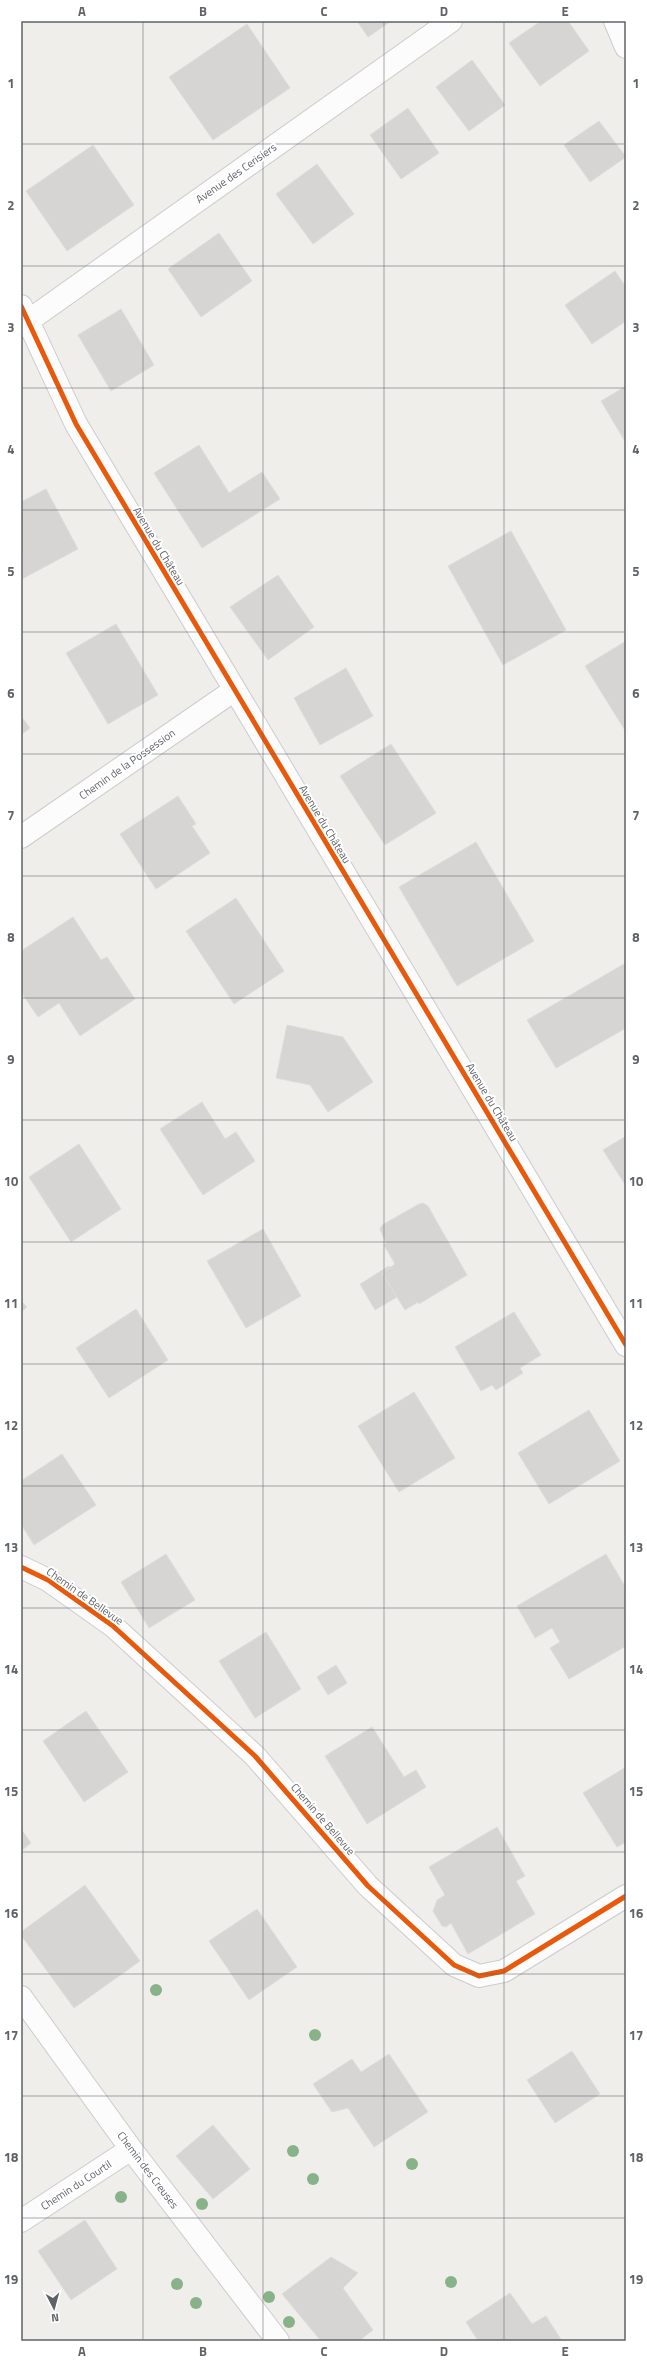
<svg xmlns="http://www.w3.org/2000/svg" width="647" height="2362" font-family="'Titillium Web',sans-serif">
<style>
.building{fill:#d6d5d3;stroke:#deddd9}
.lines{fill:none;stroke-linecap:round;stroke-linejoin:round}
.street-casing{stroke:#cbcccc;stroke-width:24}
.street{stroke:#fdfcfc;stroke-width:22}
.cycleway-casing{stroke:#fff;stroke-width:8}
.cycleway{stroke:#e8590c;stroke-width:5}
.tree{fill:#88b388}
.grid{fill:none;stroke:#5f6368;stroke-width:1;stroke-opacity:0.55}
.labels{text-anchor:middle;dominant-baseline:central;stroke-width:4;stroke-linejoin:round;paint-order:stroke}
.street-label{font-size:11px;fill:#5f6368;stroke:#fff}
.neatline{fill:none;stroke:#5f6368;stroke-width:1.5}
.grid-label{font-size:13px;text-anchor:middle;font-weight:bold;fill:#5f6368}
</style>
<rect width="100%" height="100%" fill="#efeeea"/>
<path class="building" d="M357 21H391L368 37Z
M541 21H568L589 51 540 86 509 43Z
M247 24 290 88 213 140 169 77Z
M472 60 505 105 469 131 436 87Z
M408 108 439 153 401 179 370 135Z
M599 121 626 157 590 182 564 145Z
M93 145 134 205 67 251 26 191Z
M317 164 354 214 313 244 276 194Z
M219 233 252 281 201 317 168 269Z
M615 271 626 287V321L592 344 565 305Z
M121 309 154 365 111 391 78 335Z
M626 386V443L601 401Z
M199 445 229 493 262 472 280 499 202 548 154 473Z
M46 489 78 549 22 579 21 502Z
M511 531 566 630 503 665 448 566Z
M278 575 314 627 268 660 230 607Z
M116 624 158 695 108 724 66 653Z
M626 641V732L585 666Z
M346 668 373 716 320 745 294 698Z
M21 716 30 728 21 735Z
M391 744 436 813 385 845 340 776Z
M178 796 196 824 192 826 210 853 156 889 120 834Z
M476 842 534 941 457 986 399 887Z
M236 898 284 971 234 1004 186 931Z
M73 917 101 960 107 957 135 999 80 1036 59 1003 38 1017 21 992V951Z
M624 964 626 968V1028L556 1068 527 1020Z
M287 1025 343 1037 373 1082 328 1112 310 1085 276 1078Z
M202 1102 225 1139 236 1132 255 1161 203 1195 160 1129Z
M626 1136V1186L603 1150Z
M79 1144 121 1209 71 1242 29 1177Z
M423 1203 428 1206 467 1275 419 1304 418 1302 405 1310 382 1273 395 1264 384 1245 386 1243 380 1229 382 1225 419 1204Z
M263 1229 301 1296 246 1328 207 1261Z
M389 1266 390 1268 382 1273 397 1297 375 1310 360 1284Z
M21 1301 27 1307 21 1312Z
M136 1309 168 1360 109 1398 76 1348Z
M514 1312 541 1355 520 1368 523 1373 496 1390 492 1385 481 1391 455 1347Z
M414 1392 455 1458 399 1492 358 1426Z
M589 1410 620 1461 549 1504 518 1453Z
M62 1454 96 1505 34 1545 21 1524V1481Z
M166 1554 195 1600 149 1628 121 1582Z
M606 1554 626 1588V1646L569 1679 550 1648 560 1642 552 1628 535 1638 517 1606Z
M266 1632 301 1689 255 1718 219 1661Z
M336 1665 347 1683 328 1695 317 1677Z
M86 1711 128 1772 84 1802 43 1741Z
M372 1727 404 1777 416 1770 426 1787 367 1824 325 1756Z
M626 1767V1842L617 1847 583 1793Z
M497 1827 525 1876 516 1881 535 1914 468 1954 451 1923 446 1927 442 1926 433 1911 437 1900 445 1895 429 1867Z
M21 1829 31 1843 21 1851Z
M85 1885 140 1961 74 2008 21 1935V1932Z
M257 1909 297 1967 249 2000 209 1941Z
M572 2051 600 2094 555 2123 527 2080Z
M389 2054 428 2112 374 2147 348 2108 332 2112 313 2084 352 2059 361 2072Z
M213 2125 250 2169 213 2199 176 2156Z
M85 2220 117 2269 71 2300 38 2251Z
M331 2257 358 2273 343 2288 373 2330 359 2341H321L282 2294Z
M510 2293 532 2324 546 2316 562 2341H478L466 2322Z"/>
<g class="lines">
<g class="street-casing">
<path id="street" d="M615 21 626 47
M21 306 76 424 626 1345
M21 326 451 21
M21 837 233 691
M21 1567 48 1580 113 1626 255 1756 368 1886 454 1965 479 1976 504 1971 626 1896
M21 1997 131 2149 278 2341
M21 2221 131 2149"/>
</g>
<use href="#street" class="street"/>
<g class="cycleway-casing">
<path id="cycleway" d="M21 306 76 424 626 1345
M21 1567 48 1580 113 1626 255 1756 368 1886 454 1965 479 1976 504 1971 626 1896"/>
</g>
<use href="#cycleway" class="cycleway"/>
</g>
<g class="tree">
<circle cx="156" cy="1990" r="6"/>
<circle cx="315" cy="2035" r="6"/>
<circle cx="293" cy="2151" r="6"/>
<circle cx="412" cy="2164" r="6"/>
<circle cx="313" cy="2179" r="6"/>
<circle cx="121" cy="2197" r="6"/>
<circle cx="202" cy="2204" r="6"/>
<circle cx="451" cy="2282" r="6"/>
<circle cx="177" cy="2284" r="6"/>
<circle cx="269" cy="2297" r="6"/>
<circle cx="196" cy="2303" r="6"/>
<circle cx="289" cy="2322" r="6"/>
</g>
<path class="grid" d="M143 21V2341M263 21V2341M384 21V2341M504 21V2341M21 144H626M21 266H626M21 388H626M21 510H626M21 632H626M21 754H626M21 876H626M21 998H626M21 1120H626M21 1242H626M21 1364H626M21 1486H626M21 1608H626M21 1730H626M21 1852H626M21 1974H626M21 2096H626M21 2218H626"/>
<g class="labels">
<g class="street-label">
<text transform="translate(236 173) rotate(-35)">Avenue des Cerisiers</text>
<text transform="translate(159 546) rotate(59)">Avenue du Château</text>
<text transform="translate(127 764) rotate(-35)">Chemin de la Possession</text>
<text transform="translate(325 824) rotate(59)">Avenue du Château</text>
<text transform="translate(492 1102) rotate(59)">Avenue du Château</text>
<text transform="translate(85 1596) rotate(35)">Chemin de Bellevue</text>
<text transform="translate(323 1819) rotate(49)">Chemin de Bellevue</text>
<text transform="translate(148 2170) rotate(53)">Chemin des Creuses</text>
<text transform="translate(76 2185) rotate(-33)">Chemin du Courtil</text>
</g>
</g>
<rect width="647" height="2362" fill="none" stroke="#ffffff" stroke-width="44"/>
<g transform="translate(54 2308) rotate(174)" stroke="#ffffff" stroke-width="3" paint-order="stroke">
<path d="M0-3L7 15L0 10L-7 15Z" fill="#5f6368"/>
<text y="-6" font-size="11" font-weight="bold" text-anchor="middle" fill="#5f6368">N</text>
</g>
<rect x="22" y="22" width="603" height="2318" class="neatline"/>
<g class="grid-label">
<text x="82" y="16">A</text>
<text x="203" y="16">B</text>
<text x="324" y="16">C</text>
<text x="444" y="16">D</text>
<text x="565" y="16">E</text>
<text x="11" y="88">1</text>
<text x="636" y="88">1</text>
<text x="11" y="210">2</text>
<text x="636" y="210">2</text>
<text x="11" y="332">3</text>
<text x="636" y="332">3</text>
<text x="11" y="454">4</text>
<text x="636" y="454">4</text>
<text x="11" y="576">5</text>
<text x="636" y="576">5</text>
<text x="11" y="698">6</text>
<text x="636" y="698">6</text>
<text x="11" y="820">7</text>
<text x="636" y="820">7</text>
<text x="11" y="942">8</text>
<text x="636" y="942">8</text>
<text x="11" y="1064">9</text>
<text x="636" y="1064">9</text>
<text x="11" y="1186">10</text>
<text x="636" y="1186">10</text>
<text x="11" y="1308">11</text>
<text x="636" y="1308">11</text>
<text x="11" y="1430">12</text>
<text x="636" y="1430">12</text>
<text x="11" y="1552">13</text>
<text x="636" y="1552">13</text>
<text x="11" y="1674">14</text>
<text x="636" y="1674">14</text>
<text x="11" y="1796">15</text>
<text x="636" y="1796">15</text>
<text x="11" y="1918">16</text>
<text x="636" y="1918">16</text>
<text x="11" y="2040">17</text>
<text x="636" y="2040">17</text>
<text x="11" y="2162">18</text>
<text x="636" y="2162">18</text>
<text x="11" y="2284">19</text>
<text x="636" y="2284">19</text>
<text x="82" y="2356">A</text>
<text x="203" y="2356">B</text>
<text x="324" y="2356">C</text>
<text x="444" y="2356">D</text>
<text x="565" y="2356">E</text>
</g>
</svg>
